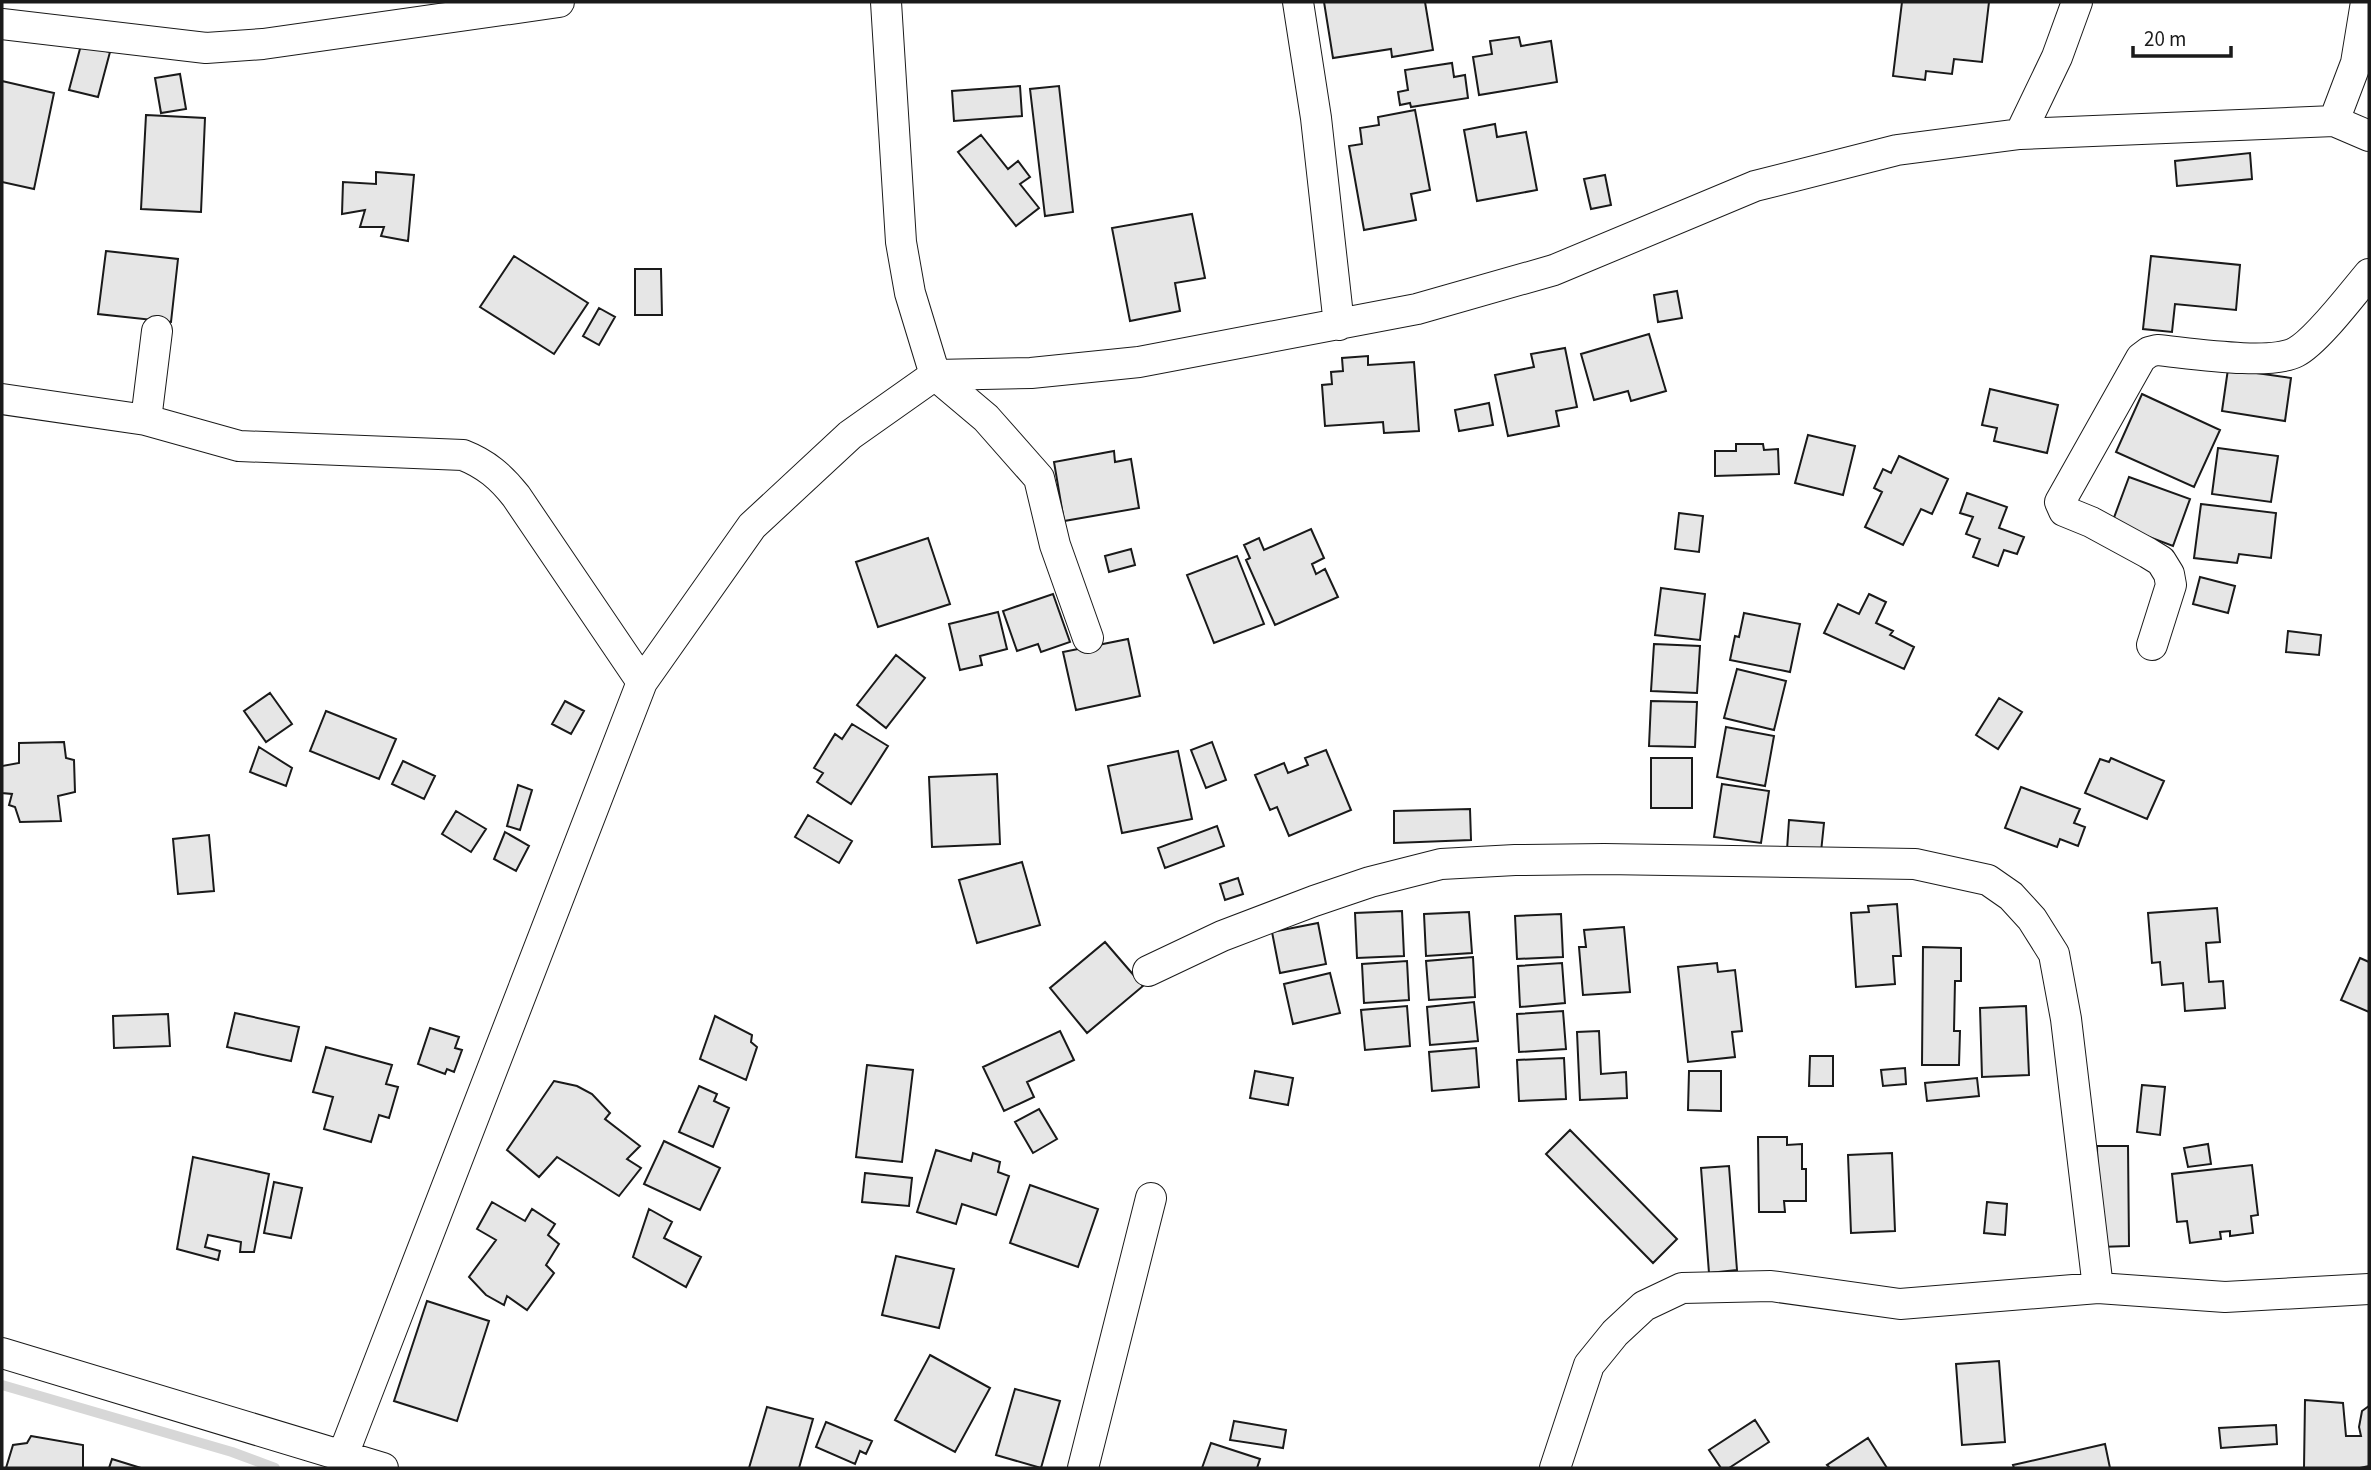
<svg xmlns="http://www.w3.org/2000/svg" width="2371" height="1470" font-family="'Source Sans 3',sans-serif">
<style>
.lines{fill:none;stroke-linecap:round;stroke-linejoin:round}
.stream{stroke:#d7d7d7;stroke-width:10}
.building{fill:#e6e6e6;stroke:#1a1a1a;stroke-width:2}
.street-casing{stroke:#1a1a1a;stroke-width:32}
.street{stroke:#fff;stroke-width:30}
</style>
<rect width="100%" height="100%" fill="#fff"/>
<g class="lines">
<path class="stream" d="M2 1385 232 1452 275 1468"/>
</g>
<path class="building" d="M1324 2H1425L1433 50 1392 57 1391 49 1333 58Z
M1902 2H1989L1982 62 1954 59 1952 74 1926 71 1925 80 1893 76Z
M1519 37 1521 46 1551 41 1557 82 1479 95 1473 57 1492 54 1490 41Z
M81 45 110 52 98 97 69 90Z
M1452 63 1454 77 1465 75 1468 98 1411 107 1410 103 1400 105 1398 92 1408 90 1405 70Z
M180 74 186 109 161 113 155 78Z
M2 81 54 93 34 189 2 182Z
M1020 86 1022 116 954 121 952 91Z
M1059 86 1073 212 1045 216 1030 89Z
M1415 110 1430 190 1411 194 1416 220 1364 230 1349 146 1362 144 1360 128 1379 125 1378 117Z
M146 115 205 118 201 212 141 209Z
M1495 124 1497 137 1526 132 1537 190 1477 201 1464 130Z
M981 135 1008 169 1018 161 1030 177 1020 184 1039 208 1016 226 958 152Z
M2250 153 2252 179 2177 186 2175 161Z
M376 172 414 175 408 241 381 236 384 227H360L365 210 342 214 343 182 376 184Z
M1605 175 1611 205 1591 209 1584 179Z
M1192 214 1205 278 1175 283 1180 311 1130 321 1112 228Z
M106 251 178 259 171 322 98 314Z
M514 256 588 303 554 354 480 307Z
M2151 256 2240 265 2236 310 2175 304 2172 332 2143 329Z
M635 269H661L662 315H635Z
M1677 291 1682 318 1658 322 1654 295Z
M599 308 615 317 599 345 583 336Z
M1649 334 1666 391 1631 401 1628 391 1594 400 1581 354Z
M1565 348 1577 407 1556 411 1559 426 1508 436 1495 375 1534 367 1531 354Z
M1368 356V365L1414 362 1419 431 1384 433 1383 422 1325 426 1322 385 1332 384 1331 372 1343 371 1342 358Z
M2228 369 2291 378 2285 421 2222 411Z
M1990 389 2058 405 2047 453 1994 441 1997 428 1982 425Z
M2142 394 2220 430 2194 487 2116 452Z
M1489 403 1493 425 1459 431 1455 410Z
M1808 435 1855 446 1843 495 1795 483Z
M1736 444H1763L1764 450 1778 449 1779 474 1715 476V451H1736Z
M2218 448 2278 456 2271 502 2212 494Z
M1114 451 1115 462 1131 459 1139 508 1064 521 1054 462Z
M1899 456 1948 479 1932 514 1921 509 1903 545 1865 527 1882 492 1874 488 1883 469 1891 473Z
M2129 477 2190 499 2173 546 2112 523Z
M1967 493 2007 507 1999 528 2024 537 2017 554 2004 550 1998 566 1973 557 1980 539 1966 534 1973 517 1960 513Z
M2201 504 2276 513 2271 558 2239 554 2237 563 2194 558Z
M1679 513 1703 516 1699 552 1675 549Z
M1311 529 1324 558 1312 564 1316 574 1325 569 1338 597 1275 625 1246 560 1250 558 1244 545 1259 538 1264 550Z
M928 538 950 604 878 627 856 562Z
M1131 549 1135 565 1109 572 1105 556Z
M1237 556 1264 624 1214 643 1187 575Z
M2200 577 2235 586 2228 613 2193 604Z
M1661 588 1705 594 1700 640 1655 635Z
M1053 594 1070 642 1041 652 1038 644 1017 651 1003 611Z
M1869 594 1886 602 1876 623 1893 631 1890 635 1914 647 1904 669 1824 633 1838 604 1859 614Z
M998 612 1007 649 980 656 982 665 960 670 949 624Z
M1744 613 1800 624 1790 672 1730 660 1735 636 1739 637Z
M2288 631 2321 635 2319 655 2286 652Z
M1128 639 1140 696 1076 710 1063 652Z
M1654 644 1700 646 1697 693 1651 691Z
M896 655 925 678 886 728 857 705Z
M1737 669 1786 681 1774 730 1724 718Z
M270 693 292 724 266 742 244 711Z
M1999 698 2022 712 1998 749 1976 735Z
M565 701 584 711 571 734 552 724Z
M1651 701 1697 702 1695 747 1649 746Z
M326 711 396 739 379 779 310 751Z
M852 724 888 746 851 804 817 782 823 773 814 768 835 734 842 739Z
M1726 727 1774 736 1765 786 1717 777Z
M64 742 66 758 74 760 75 792 58 796 61 821 20 822 15 807 9 805 12 794 2 793V766L19 763V743Z
M1212 742 1226 780 1206 788 1191 750Z
M259 747 292 768 286 786 250 772Z
M1326 750 1351 810 1289 836 1277 807 1270 810 1255 775 1284 763 1288 773 1308 765 1305 758Z
M1178 751 1192 819 1122 833 1108 766Z
M1651 758H1692V808H1651Z
M2111 758 2164 781 2147 819 2085 793 2100 759 2109 762Z
M403 761 435 776 424 799 392 784Z
M997 774 1000 844 932 847 929 777Z
M1722 784 1769 791 1761 843 1714 837Z
M518 785 532 790 520 830 507 826Z
M2021 787 2080 809 2074 823 2085 827 2078 846 2060 839 2057 847 2005 828Z
M1470 809 1471 840 1394 843V811Z
M456 811 486 829 471 852 442 834Z
M808 815 852 841 839 863 795 837Z
M1789 820 1824 823 1821 852 1787 850Z
M1217 826 1224 846 1165 868 1158 848Z
M505 832 529 846 516 871 494 859Z
M209 835 214 891 178 894 173 839Z
M1022 862 1040 925 977 943 959 880Z
M1238 878 1243 894 1225 900 1220 884Z
M1897 904 1901 956H1893L1895 984 1856 987 1851 913 1869 912 1868 906Z
M2217 908 2220 942 2206 943 2209 982 2223 981 2225 1008 2185 1011 2183 983 2162 985 2160 962 2152 963 2148 913Z
M1402 911 1404 956 1357 958 1355 913Z
M1469 912 1472 953 1426 956 1424 914Z
M1561 914 1563 957 1517 959 1515 916Z
M1318 923 1326 964 1280 973 1272 932Z
M1624 927 1630 992 1583 995 1579 947H1586L1584 930Z
M1105 942 1143 986 1087 1033 1050 988Z
M1923 947 1961 948V981H1955L1954 1031H1960L1959 1065H1922Z
M1473 957 1475 997 1429 1000 1426 961Z
M2360 958 2369 962V1012L2341 1000Z
M1407 961 1409 1000 1364 1003 1362 964Z
M1562 963 1565 1003 1520 1007 1518 966Z
M1717 963 1718 972 1735 970 1742 1031 1732 1032 1735 1057 1688 1062 1678 967Z
M1330 973 1340 1013 1293 1024 1284 984Z
M1474 1002 1478 1041 1430 1045 1427 1007Z
M1407 1006 1410 1046 1365 1050 1361 1010Z
M2026 1006 2029 1075 1982 1077 1980 1008Z
M1563 1011 1566 1049 1519 1052 1517 1014Z
M235 1013 299 1027 291 1061 227 1047Z
M168 1014 170 1046 114 1048 113 1016Z
M715 1016 752 1035 751 1042 757 1047 746 1080 700 1059Z
M430 1028 459 1037 455 1048 462 1050 454 1072 447 1069 445 1074 418 1064Z
M1060 1031 1074 1060 1027 1082 1034 1097 1004 1111 983 1067Z
M1599 1031 1601 1074 1626 1072 1627 1098 1580 1100 1577 1032Z
M326 1047 392 1065 386 1084 398 1087 389 1118 379 1115 371 1142 324 1129 333 1097 313 1092Z
M1476 1048 1479 1087 1432 1091 1429 1052Z
M1810 1056H1833V1086H1809Z
M1564 1058 1566 1099 1519 1101 1517 1060Z
M867 1065 913 1070 902 1162 856 1157Z
M1905 1068 1906 1084 1883 1086 1881 1070Z
M1255 1071 1293 1078 1288 1105 1250 1098Z
M1689 1071H1721V1111L1688 1110Z
M1977 1078 1979 1096 1927 1101 1925 1083Z
M554 1081 577 1086 592 1094 610 1113 605 1119 640 1146 627 1159 641 1168 619 1196 557 1157 539 1177 507 1150Z
M2142 1085 2165 1087 2160 1135 2137 1132Z
M699 1086 717 1094 714 1101 729 1108 713 1147 679 1132Z
M1039 1109 1057 1139 1033 1153 1015 1122Z
M1570 1130 1677 1239 1653 1263 1546 1154Z
M1758 1137H1787V1145L1802 1144V1169H1806V1201H1784L1785 1212H1759Z
M664 1141 720 1168 700 1210 644 1184Z
M2208 1144 2211 1164 2188 1167 2184 1148Z
M2097 1146H2128L2129 1246 2099 1247Z
M936 1150 971 1161 973 1153 1000 1162 998 1172 1009 1176 996 1215 962 1204 956 1224 917 1212Z
M1892 1153 1895 1231 1851 1233 1848 1155Z
M193 1157 269 1174 254 1252H240L241 1242 208 1235 205 1247 220 1251 218 1260 177 1249Z
M2252 1165 2258 1215 2251 1216 2253 1233 2230 1236V1231L2220 1232 2221 1239 2190 1243 2187 1221 2177 1222 2172 1174Z
M1729 1166 1737 1270 1709 1273 1701 1168Z
M865 1173 912 1178 909 1206 862 1202Z
M274 1182 302 1188 291 1238 264 1233Z
M1030 1185 1098 1209 1078 1267 1010 1243Z
M492 1202 525 1221 532 1209 555 1224 548 1235 559 1244 546 1265 554 1273 527 1310 507 1296 504 1305 486 1295 469 1277 496 1240 477 1229Z
M1987 1202 2007 1204 2005 1235 1984 1233Z
M649 1209 672 1222 664 1238 701 1257 686 1287 633 1257Z
M896 1256 954 1269 939 1328 882 1315Z
M427 1301 489 1321 457 1421 394 1401Z
M930 1355 990 1388 955 1452 895 1420Z
M1999 1361 2005 1442 1962 1445 1956 1364Z
M1015 1389 1060 1401 1041 1468 996 1455Z
M2305 1400 2343 1403 2346 1436H2361L2359 1427 2362 1411 2369 1406V1466L2360 1468H2304Z
M767 1407 813 1419 799 1468H749Z
M1755 1420 1769 1442 1729 1468H1721L1709 1450Z
M1234 1421 1286 1430 1283 1448 1230 1440Z
M826 1422 872 1441 866 1454 860 1451 855 1464 816 1447Z
M2276 1425 2277 1444 2221 1448 2219 1428Z
M31 1436 83 1445V1468H6L13 1445 27 1443Z
M1868 1438 1887 1468H1830L1827 1465Z
M1211 1443 1260 1459 1257 1468H1202Z
M2105 1444 2110 1468H2014L2013 1465Z
M112 1459 141 1468H109Z"/>
<g class="lines">
<g class="street-casing">
<path id="street" d="M886 2 901 242 910 293 935 375 986 418 1039 478 1055 545 1088 638
M1298 2 1316 118 1339 325
M2 24 206 48 263 44 559 2
M2334 121 2356 63 2366 2
M2020 134 2057 57 2077 2
M2 399 146 420 239 446 463 455C486 464 501 477 516 496L642 682
M146 420 157 331
M2152 645 2171 585 2169 574 2161 561 2148 553 2091 522 2064 511 2060 502 2141 358 2149 352 2157 350C2189 353 2270 366 2296 352 2317 341 2352 294 2369 274
M1148 971 1222 936 1314 901 1370 882 1441 864 1515 860 1604 859 1915 864 1988 880 2011 896 2032 919 2054 954 2066 1019 2098 1288
M2 1353 383 1468
M343 1455 642 682 752 526 850 435 935 375 1031 373 1139 362 1417 309 1554 270 1755 186 1897 150 2020 134 2334 121 2369 136
M1083 1468 1151 1198
M1555 1468 1589 1365 1615 1333 1644 1306 1682 1288 1771 1286 1900 1304 2098 1288 2225 1297 2369 1289"/>
</g>
<use href="#street" class="street"/>
</g>
<rect width="2371" height="1470" fill="none" stroke="#1a1a1a" stroke-width="7"/>
<path d="M2133 46v10h98v-10" fill="none" stroke="#1a1a1a" stroke-width="3.5"/>
<text x="2144" y="46" font-size="21" fill="#1a1a1a" stroke="#ffffff" stroke-width="5" paint-order="stroke">20 m</text>
</svg>
